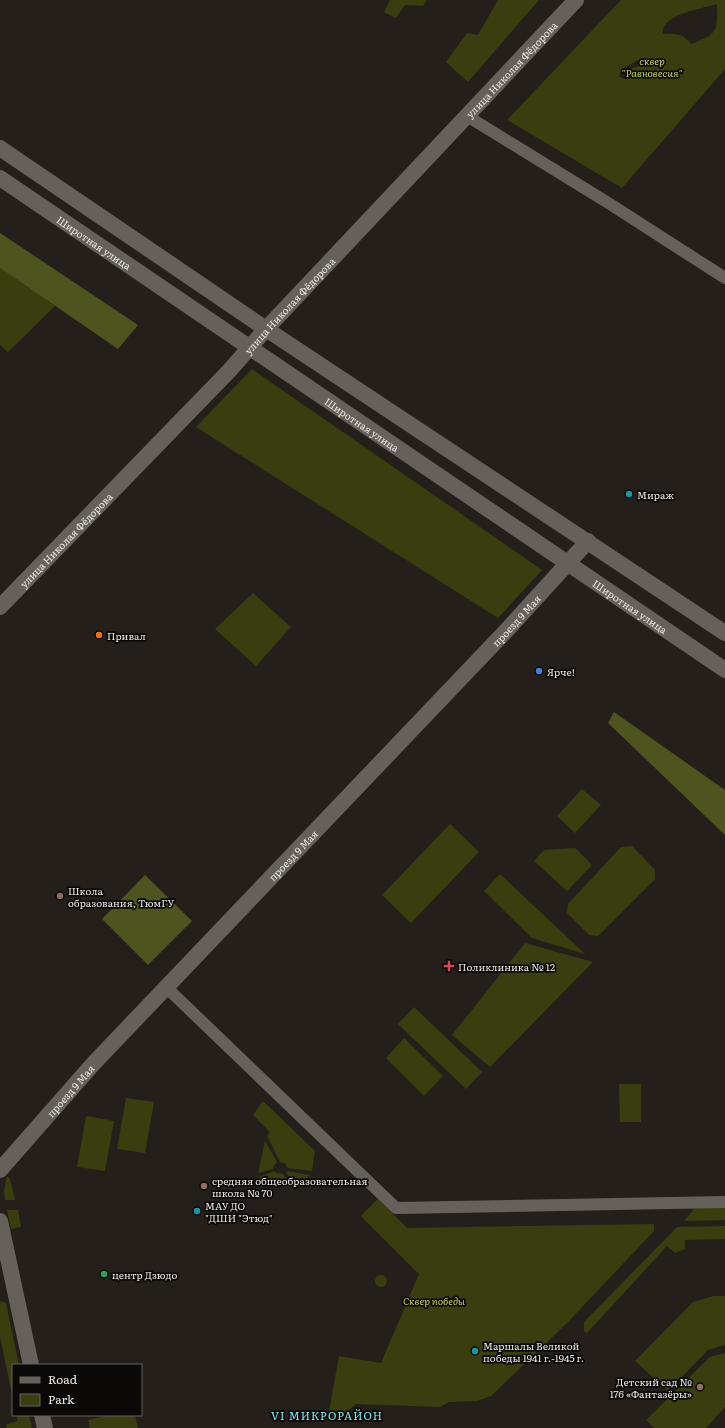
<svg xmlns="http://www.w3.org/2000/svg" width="725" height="1428" font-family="Literata,serif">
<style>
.green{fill:#3a3e0e;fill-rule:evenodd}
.forest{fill:#4e541d}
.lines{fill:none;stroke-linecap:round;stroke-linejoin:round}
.street{stroke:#66605b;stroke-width:12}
.secondary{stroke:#66605b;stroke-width:16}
.culture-dot{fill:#0f9aa8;stroke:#0b0907;stroke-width:1.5}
.food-dot{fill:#e8710a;stroke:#0b0907;stroke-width:1.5}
.shop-dot{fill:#3f7fe0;stroke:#0b0907;stroke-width:1.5}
.education-dot{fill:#8d6e63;stroke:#0b0907;stroke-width:1.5}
.health-dot{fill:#e0444e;stroke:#0b0907;stroke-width:1.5}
.leisure-dot{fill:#2e9e5b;stroke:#0b0907;stroke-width:1.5}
.labels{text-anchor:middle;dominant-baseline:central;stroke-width:3.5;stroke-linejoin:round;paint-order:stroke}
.park-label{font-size:10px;font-style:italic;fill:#c6d44b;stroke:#0b0907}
.street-label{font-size:10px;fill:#ebe8e5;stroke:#0b0907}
.poi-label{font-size:10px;fill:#ebe8e5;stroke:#0b0907;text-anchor:start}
.neighbourhood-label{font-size:11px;letter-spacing:1px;fill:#7ee9f2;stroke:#0b0907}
</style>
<rect width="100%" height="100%" fill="#241f1b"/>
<path class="green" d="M390 0H427L423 6 405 5 396 18 384 12Z
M498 0H539L468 82 446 62 467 33 478 35Z
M621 0H725V69L622 188 507 120ZM717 4C718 32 717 34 691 44 684 34 675 33 663 34 659 15 704 8 717 4ZM638 60 639 66 632 68 624 79 619 76 622 69Z
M0 268 55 306 8 352 0 345Z
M252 369 542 570 498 618 196 427Z
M253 593 291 627 256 666 215 629Z
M582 789 601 805 575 833 557 816Z
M450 824 479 852 411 923 382 895Z
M632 846 655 870V879L598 936 589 935 567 913 568 904 621 847Z
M575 848 592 865 567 891 534 861 544 850Z
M500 874 585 954 532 938 484 891Z
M525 943 593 962 490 1067 452 1035Z
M414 1007 482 1072 466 1089 398 1024Z
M404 1038 443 1076 424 1096 386 1058Z
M619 1084H641V1122H620Z
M126 1098 154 1102 145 1153 117 1149Z
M263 1101 315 1151 312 1171 288 1168 284 1163 280 1162 267 1136 270 1132 253 1115Z
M86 1116 114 1121 105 1171 77 1167Z
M265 1141 277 1162 274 1165 273 1169 258 1173Z
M274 1171 276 1173 283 1174 294 1188 257 1178Z
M287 1171 310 1175 298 1186 286 1173Z
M7 1176 10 1179 15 1200H5L4 1190Z
M378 1199 407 1228 654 1224V1231L567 1323 491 1396 477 1401 449 1402 440 1407 356 1404 338 1419 328 1417 339 1356 381 1363 419 1274 361 1216Z
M725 1206V1220L684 1221 696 1207Z
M7 1210H18L21 1227 11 1229Z
M725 1226V1239L685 1240V1249L675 1253 667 1246 587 1333 584 1331V1322L677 1227Z
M375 1281a6 6 0 1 1 12 0a6 6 0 1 1-12 0Z
M714 1296H725V1345L708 1350 668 1391 635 1361 693 1302Z
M0 1301 6 1303 19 1365H13V1399L0 1337Z
M725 1353V1407L706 1428H654L646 1420 710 1357Z
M16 1415H29L32 1428H6L7 1424 18 1421Z
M109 1415H135L138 1428H90L88 1420Z"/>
<path class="forest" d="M0 233 138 325 118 349 0 268Z
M614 712 725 790V835L608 723Z
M145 875 192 921 148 965 102 919Z"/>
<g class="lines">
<path class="street" d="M467 116 610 204 725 278
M167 988 396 1208 725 1202"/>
<g class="secondary">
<path d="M0 148 266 329 725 633"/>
<path id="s1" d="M0 178 725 670"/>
<path id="s2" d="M0 607 229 371 266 329 576 0"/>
<path id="s3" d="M0 1170 93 1064 505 632 588 541"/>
<path d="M0 1221 31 1365"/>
<path d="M42 1415 45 1428"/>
</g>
</g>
<g class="culture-dot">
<circle cx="629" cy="494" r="4"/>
<circle cx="197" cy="1211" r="4"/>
<circle cx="475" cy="1351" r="4"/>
</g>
<circle class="food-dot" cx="99" cy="635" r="4"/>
<circle class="shop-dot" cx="539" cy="671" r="4"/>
<g class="education-dot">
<circle cx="60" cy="896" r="4"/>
<circle cx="204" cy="1186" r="4"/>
<circle cx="700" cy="1387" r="4"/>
</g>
<path class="health-dot" d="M447 960h4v4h4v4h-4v4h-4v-4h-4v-4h4z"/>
<circle class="leisure-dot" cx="104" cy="1274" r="4"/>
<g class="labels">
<g class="park-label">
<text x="652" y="60">сквер<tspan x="652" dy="12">"Равновесия"</tspan></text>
<text x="434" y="1300">Сквер победы</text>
</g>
<g class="street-label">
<text stroke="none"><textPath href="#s2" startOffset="742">улица Николая Фёдорова</textPath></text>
<text stroke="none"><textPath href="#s1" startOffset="114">Широтная улица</textPath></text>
<text stroke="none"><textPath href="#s2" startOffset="418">улица Николая Фёдорова</textPath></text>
<text stroke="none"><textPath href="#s1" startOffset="438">Широтная улица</textPath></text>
<text stroke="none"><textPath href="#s2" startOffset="94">улица Николая Фёдорова</textPath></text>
<text stroke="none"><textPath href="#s1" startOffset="762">Широтная улица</textPath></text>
<text stroke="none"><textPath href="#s3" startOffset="754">проезд 9 Мая</textPath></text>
<text stroke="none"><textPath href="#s3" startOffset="430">проезд 9 Мая</textPath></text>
<text stroke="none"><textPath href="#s3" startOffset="106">проезд 9 Мая</textPath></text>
</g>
<g class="poi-label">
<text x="637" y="494">Мираж</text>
<text x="107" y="635">Привал</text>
<text x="547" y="671">Ярче!</text>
<text x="68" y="890">Школа<tspan x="68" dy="12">образования, ТюмГУ</tspan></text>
<text x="458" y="966">Поликлиника № 12</text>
<text x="212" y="1180">средняя общеобразовательная<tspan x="212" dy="12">школа № 70</tspan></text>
<text x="205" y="1205">МАУ ДО<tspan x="205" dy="12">"ДШИ "Этюд"</tspan></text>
<text x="112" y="1274">центр Дзюдо</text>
<text x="483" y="1345">Маршалы Великой<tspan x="483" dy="12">победы 1941 г.-1945 г.</tspan></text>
<text x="692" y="1381" text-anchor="end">Детский сад №<tspan x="692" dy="12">176 «Фантазёры»</tspan></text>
</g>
<g class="neighbourhood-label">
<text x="327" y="1415">VI МИКРОРАЙОН</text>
</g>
</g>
<rect x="12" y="1364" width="130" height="52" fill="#0b0907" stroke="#656260"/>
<rect x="20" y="1377" width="20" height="6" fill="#66605b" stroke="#656260"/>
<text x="48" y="1384" font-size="12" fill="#ebe8e5">Road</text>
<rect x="20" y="1394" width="20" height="12" fill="#3a3e0e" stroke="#656260"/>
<text x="48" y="1404" font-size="12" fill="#ebe8e5">Park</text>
</svg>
